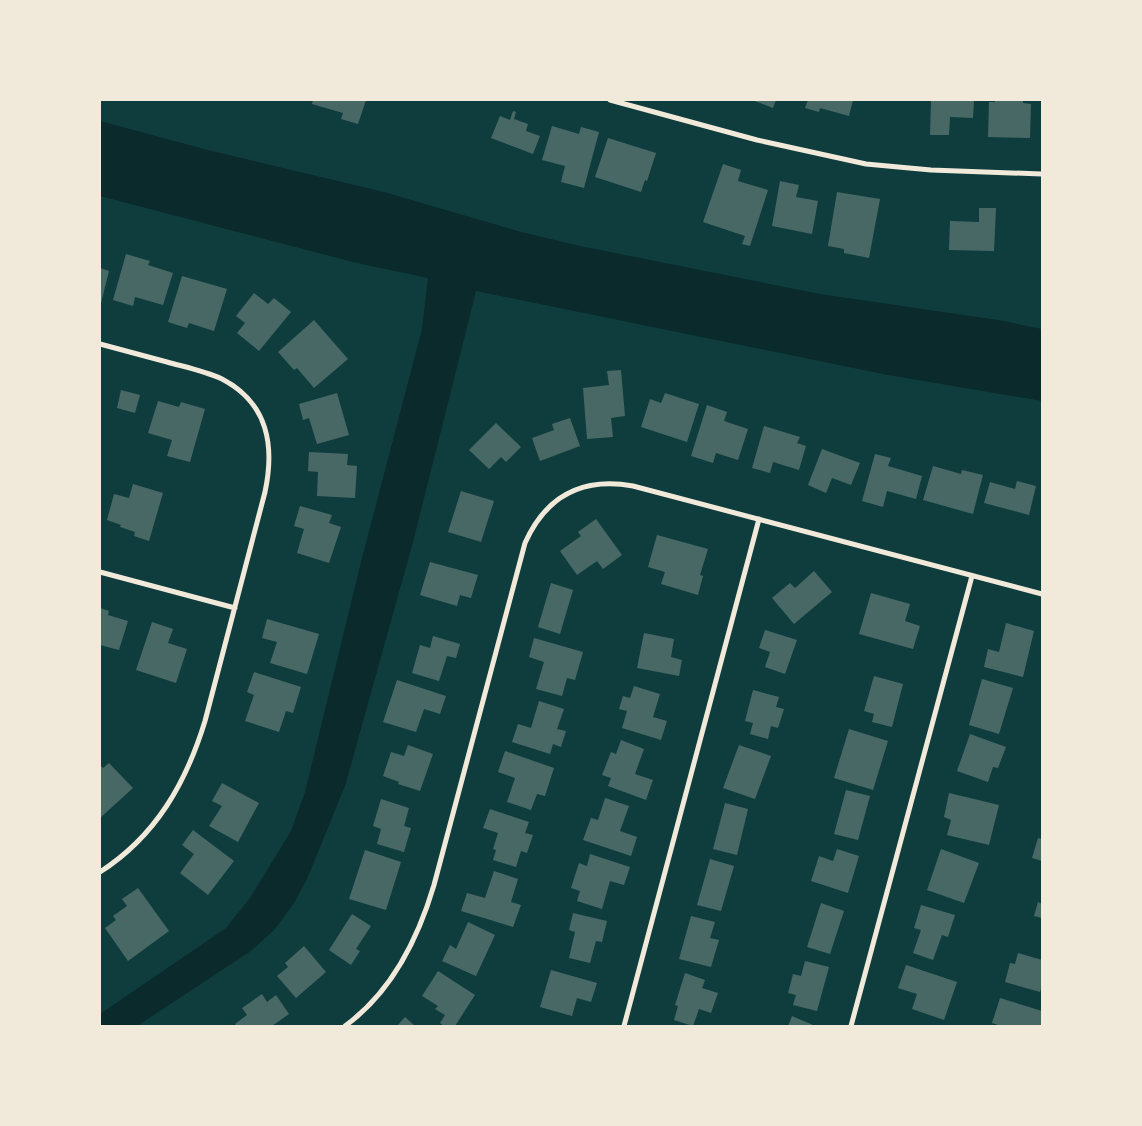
<svg xmlns="http://www.w3.org/2000/svg" width="1142" height="1126" font-family="'Golos Text',sans-serif">
<style>
.water{fill:#0a2a2b}
.building{fill:#486865}
.lines{fill:none;stroke-linecap:round;stroke-linejoin:round}
.minor{stroke:#f1e9da;stroke-width:5}
</style>
<rect width="100%" height="100%" fill="#0f3d3e"/>
<path class="water" d="M100 121 208 150 384 192 521 232 580 246 820 294 998 320 1042 329V401L888 375 476 291 413 542 345 786 307 879 294 903 275 929 251 951 137 1026H100V1014L226 928 250 898 291 831 305 792 361 562 422 329 428 278 357 263 100 196Z"/>
<path class="building" d="M313 100H366L358 124 341 119 343 113 312 104Z
M752 100H776L773 108Z
M808 100H853L849 116 820 108 819 112 805 108Z
M931 100H974L973 118 950 117 949 135H930Z
M995 100H1023V103L1031 104 1030 138 988 137 989 102H995Z
M513 111 516 112 514 119 528 124 526 131 540 136 533 154 491 138 500 116 510 120Z
M552 126 579 134 581 127 599 132 584 188 561 182 565 166 542 160Z
M608 138 656 153 647 181 645 180 641 192 595 177Z
M723 164 741 170 738 181 768 190 750 246 742 244 745 236 703 222Z
M780 181 799 185 796 197 818 201 812 234 772 226Z
M837 192 880 199 869 258 844 253V249L828 246Z
M979 208H996L994 251 949 250 950 221 979 222Z
M126 254 150 261 148 265 173 273 163 305 135 297 133 306 113 300Z
M100 268 109 271 101 303H100Z
M182 276 227 289 214 331 189 323 187 328 168 322Z
M254 293 268 304 274 298 291 312 259 351 237 333 245 323 236 316Z
M314 320 348 359 314 388 297 368 294 370 278 352Z
M621 370 625 416 611 418 613 437 587 439 583 388 609 385 607 371Z
M121 390 140 395 135 413 117 408Z
M337 393 349 435 317 444 309 418 303 420 299 404Z
M665 393 699 404 687 442 641 427 650 399 661 403Z
M158 401 179 407 181 402 205 409 190 462 167 456 172 440 148 433Z
M707 405 727 412 724 421 748 429 738 460 716 453 713 463 691 456Z
M570 418 580 446 540 461 532 438 554 430 552 424Z
M496 423 521 447 506 462 501 457 489 469 469 450Z
M764 426 800 437 797 443 806 446 799 470 773 462 770 473 752 468Z
M822 449 860 463 851 485 832 478 826 493 808 485Z
M309 452 348 454 347 465 357 466 355 498 317 496 318 472 308 471Z
M875 454 891 458 888 466 922 476 916 499 887 491 883 507 862 501Z
M933 466 961 474 962 470 983 475 973 514 923 500Z
M1017 481 1036 486 1029 515 984 503 990 482 1015 489Z
M133 484 163 493 149 541 134 536 135 532 120 527 121 525 107 520 114 494 129 498Z
M461 491 494 501 481 542 448 532Z
M300 506 332 515 329 523 341 527 329 563 297 553 304 529 294 526Z
M596 519 622 555 603 569 597 561 577 575 560 551 581 536 578 532Z
M657 535 708 549 700 575 703 576 698 595 661 584 665 572 648 567Z
M430 562 478 575 471 598 460 595 457 606 420 595Z
M814 571 832 592 794 624 772 598 790 583 795 588Z
M551 583 573 590 560 634 538 627Z
M871 593 910 604 905 621 920 626 913 649 859 634Z
M100 608 109 611 108 615 128 621 119 650 100 645Z
M267 619 319 634 307 674 270 663 277 642 262 638Z
M152 622 173 629 168 643 187 649 176 683 136 670Z
M1006 623 1034 631 1023 677 984 667 988 649 999 652Z
M765 630 797 640 785 674 765 667 770 652 759 648Z
M644 633 674 639 671 657 682 660 679 676 637 668Z
M433 636 460 644 456 658 447 656 439 681 412 673 420 645 430 648Z
M534 638 583 652 575 680 567 678 562 696 536 689 544 662 529 657Z
M254 672 301 687 293 713 286 711 279 732 245 721 254 695 247 692Z
M874 676 903 684 892 727 872 722 874 714 864 711Z
M982 679 1013 688 999 734 969 725Z
M397 680 446 696 440 714 424 709 416 732 383 722Z
M634 686 660 694 653 717 667 721 661 740 622 728 627 711 619 709 623 696 630 698Z
M753 690 779 697 776 707 784 709 778 728 771 726 768 739 750 734 753 723 745 721Z
M539 701 564 709 557 729 566 731 561 747 553 744 550 754 512 742 518 724 531 728Z
M849 729 888 741 873 790 834 778Z
M970 734 1006 747 998 768 993 767 988 782 957 771Z
M621 740 644 749 635 774 653 780 646 800 608 786 611 778 602 775 611 752 616 754Z
M408 745 433 754 420 791 398 784 399 782 383 776 391 752 404 756Z
M739 745 771 756 755 799 723 788Z
M505 751 554 768 545 796 537 794 531 810 507 802 515 778 498 772Z
M109 763 133 788 100 818V765L103 768Z
M222 783 259 803 238 842 209 826 222 806 212 801Z
M846 790 870 796 858 840 834 834Z
M949 793 999 805 989 845 947 835 951 820 944 817Z
M605 798 629 806 620 831 637 837 631 856 583 840 591 818 598 820Z
M381 799 409 808 404 826 411 828 404 852 377 844 381 829 373 826Z
M725 803 748 809 737 855 713 849Z
M490 809 529 822 525 833 533 835 527 853 521 851 516 867 493 860 496 850 493 849 498 833 483 828Z
M193 830 234 861 208 895 180 873 194 854 182 845Z
M1038 838 1042 839V861L1032 858Z
M837 849 859 856 848 893 811 881 819 856 833 861Z
M941 849 979 863 964 903 927 890Z
M365 850 401 862 386 910 349 899Z
M590 854 630 867 624 885 610 881 602 909 577 901 580 891 571 888 579 863 587 866Z
M710 859 734 866 721 911 697 905Z
M494 871 518 879 511 902 521 905 513 927 461 911 467 893 485 898Z
M138 888 169 931 128 961 105 928 116 920 113 916 127 906 122 899Z
M1038 902 1042 904V918L1034 916Z
M821 903 844 911 830 954 807 947Z
M921 905 955 915 948 937 942 935 933 960 913 953 921 930 914 928Z
M573 913 607 921 602 942 596 941 590 963 569 958 575 932 569 930Z
M352 914 371 926 356 949 360 951 351 965 329 950Z
M691 916 715 922 710 938 719 940 711 967 679 959Z
M468 922 495 935 476 976 442 961 450 945 456 949Z
M304 946 326 972 296 998 277 976 288 967 285 963Z
M1018 953 1042 960V985L1040 992 1005 982 1010 963 1015 964Z
M805 961 829 967 817 1011 793 1005 796 995 788 993 793 974 801 976Z
M906 965 957 982 944 1020 912 1009 917 994 898 988Z
M551 970 597 983 591 1002 577 998 572 1016 540 1007Z
M438 971 475 995 455 1026H444L440 1023 445 1015 435 1009 438 1006 422 996Z
M685 973 705 980 702 988 718 993 711 1013 699 1009 693 1026 674 1020 678 1006 675 1005Z
M262 994 267 1002 276 995 289 1014 272 1026H236L235 1024 247 1015 242 1008Z
M1000 998 1042 1011V1026H1001L992 1023Z
M792 1016 813 1025V1026H788Z
M405 1017 415 1026H397Z"/>
<g class="lines">
<path class="minor" d="M610 100 757 140 866 164 931 170 1042 174
M100 344C122 350 145 356 167 362 185 367 205 371 222 379 268 403 275 445 265 492L205 721C186 783 156 836 100 872
M100 572 235 608
M345 1026C392 992 418 939 434 885L525 543C546 496 582 477 633 486L1042 594
M624 1026 759 519
M851 1026 972 576"/>
</g>
<rect width="1142" height="1126" fill="none" stroke="#f1e9da" stroke-width="202"/>
</svg>
